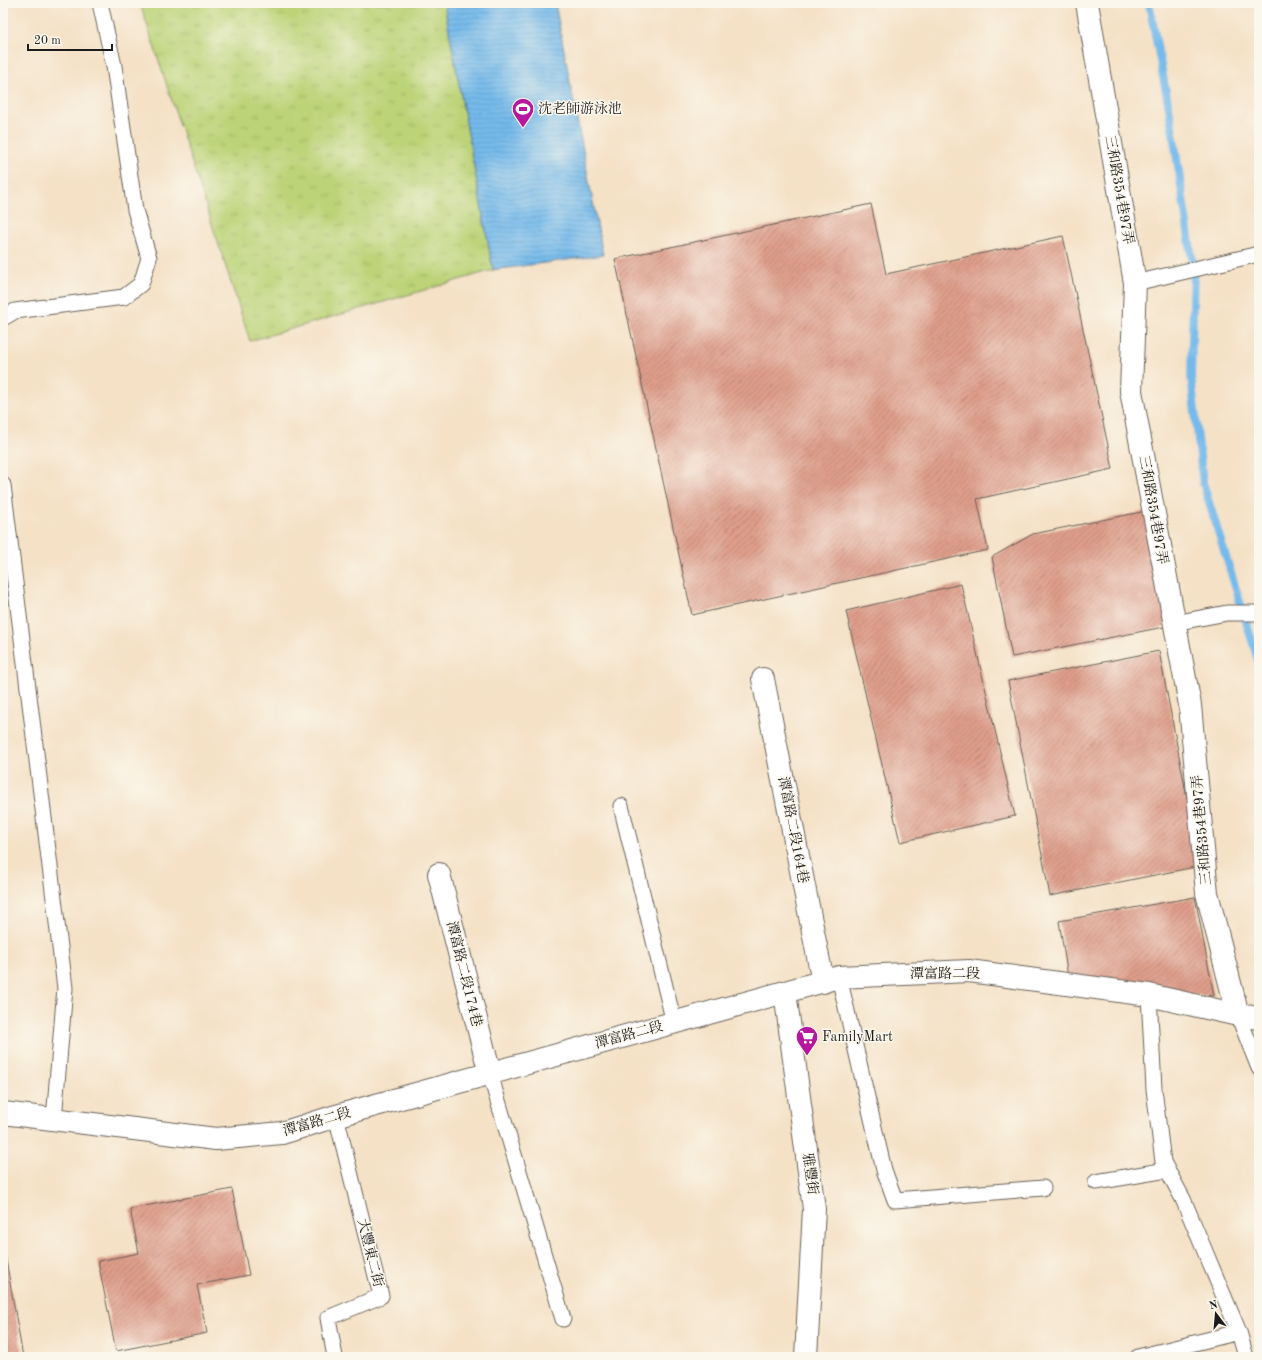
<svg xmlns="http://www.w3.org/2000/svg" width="1262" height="1360" font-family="'Old Standard TT','Noto Serif TC',serif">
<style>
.grass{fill:url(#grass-tufts);stroke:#6c784a}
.water{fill:url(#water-rules);stroke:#486b84}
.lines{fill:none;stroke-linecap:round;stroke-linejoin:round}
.stream{stroke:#74baeb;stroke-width:8}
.building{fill:url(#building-hatch)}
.lane-casing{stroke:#686158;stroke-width:17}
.street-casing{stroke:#686158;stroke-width:24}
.secondary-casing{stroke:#686158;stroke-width:24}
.lane{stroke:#fff;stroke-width:15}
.street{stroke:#fff;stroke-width:22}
.secondary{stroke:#fff;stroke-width:22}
.labels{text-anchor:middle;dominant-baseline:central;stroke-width:3;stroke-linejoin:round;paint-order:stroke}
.poi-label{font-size:14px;fill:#1c1c1c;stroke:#fbf7ec;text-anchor:start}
.street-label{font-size:14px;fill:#1c1c1c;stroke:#fbf7ec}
</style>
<defs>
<pattern id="grass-tufts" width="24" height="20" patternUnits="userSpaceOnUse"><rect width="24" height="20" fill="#bcd377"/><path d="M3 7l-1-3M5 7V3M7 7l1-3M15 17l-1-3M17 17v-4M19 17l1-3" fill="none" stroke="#a1b566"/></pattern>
<pattern id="water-rules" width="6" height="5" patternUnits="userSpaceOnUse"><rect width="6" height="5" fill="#74baeb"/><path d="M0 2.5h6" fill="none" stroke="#649fc9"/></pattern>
<pattern id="building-hatch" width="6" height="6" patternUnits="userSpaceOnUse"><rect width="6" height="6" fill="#df9e8b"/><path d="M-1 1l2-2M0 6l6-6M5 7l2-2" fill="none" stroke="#b48071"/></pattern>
</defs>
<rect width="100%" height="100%" fill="#fbf7ec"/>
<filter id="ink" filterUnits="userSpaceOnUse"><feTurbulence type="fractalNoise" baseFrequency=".025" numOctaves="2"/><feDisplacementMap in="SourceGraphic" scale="8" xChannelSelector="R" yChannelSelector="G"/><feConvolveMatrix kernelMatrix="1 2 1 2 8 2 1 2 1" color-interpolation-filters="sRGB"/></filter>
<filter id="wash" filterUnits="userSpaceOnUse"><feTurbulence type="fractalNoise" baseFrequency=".012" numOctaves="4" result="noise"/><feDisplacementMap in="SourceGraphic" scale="16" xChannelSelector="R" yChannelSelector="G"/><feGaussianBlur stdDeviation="0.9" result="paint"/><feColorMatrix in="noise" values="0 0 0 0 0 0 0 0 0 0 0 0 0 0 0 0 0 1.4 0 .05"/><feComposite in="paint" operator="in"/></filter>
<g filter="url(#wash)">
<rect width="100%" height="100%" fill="#f4e1c6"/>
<path class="grass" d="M140 3H444L493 270 250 341Z"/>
<path class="water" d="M444 3H555L603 255 493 270Z"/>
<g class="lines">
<path class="stream" d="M1149 3 1170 113 1194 271 1191 376 1203 483 1259 663"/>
</g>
<g id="blocks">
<path class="building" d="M871 204 886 274 1063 236 1113 469 977 499 988 550 692 615 615 259Z
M1156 509 1174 625 1012 657 992 557 1033 534Z
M961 584 1015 816 900 842 846 611Z
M1159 651 1200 866 1050 896 1008 681Z
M1195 897 1214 996 1069 983 1059 921Z
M232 1189 249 1275 197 1285 207 1333 116 1351 98 1261 139 1253 130 1209Z
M3 1248H4L23 1357H3Z"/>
</g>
</g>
<g filter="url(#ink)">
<use href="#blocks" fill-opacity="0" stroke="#686158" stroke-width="1"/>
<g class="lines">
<g class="lane-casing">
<path id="lane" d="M1135 283 1259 254
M3 318 15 311 124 297 141 284 149 258 135 210 114 66 100 3
M3 485 65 988 54 1119
M1174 623 1227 613H1259
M621 806 674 1023
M839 977 884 1170 895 1200 1043 1188
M1149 995 1154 1089 1163 1162 1183 1199 1209 1261 1239 1332 1246 1357
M1238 1015 1259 1068
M490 1074 563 1319
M1096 1182 1167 1170
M335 1357 328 1318 381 1296 336 1116
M1138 1357 1239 1332"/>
</g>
<g class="street-casing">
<path id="street" d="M1087 3 1135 283 1131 391 1190 705 1207 893 1238 1015
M763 679 823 982
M439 874 490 1074
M785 992 814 1209 806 1357"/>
</g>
<g class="secondary-casing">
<path id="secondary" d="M3 1113 216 1139 282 1133 336 1116 839 977 969 971 1149 995 1238 1015 1259 1018"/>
</g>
<use href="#lane" class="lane"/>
<use href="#street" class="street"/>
<use href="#secondary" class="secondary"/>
</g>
</g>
<defs>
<g id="stadium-pin" transform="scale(1.15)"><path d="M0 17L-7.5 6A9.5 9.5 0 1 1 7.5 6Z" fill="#b5179e" stroke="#fbf7ec"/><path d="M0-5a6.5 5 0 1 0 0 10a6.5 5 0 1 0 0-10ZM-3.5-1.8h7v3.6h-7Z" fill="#fff"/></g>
<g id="supermarket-pin" transform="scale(1.15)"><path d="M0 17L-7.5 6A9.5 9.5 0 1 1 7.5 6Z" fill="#b5179e" stroke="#fbf7ec"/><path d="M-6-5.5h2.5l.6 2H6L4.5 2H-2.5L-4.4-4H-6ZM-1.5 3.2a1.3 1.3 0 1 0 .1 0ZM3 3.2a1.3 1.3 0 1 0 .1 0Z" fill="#fff"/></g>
</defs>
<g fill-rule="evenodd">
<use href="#stadium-pin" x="523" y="109"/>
<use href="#supermarket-pin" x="807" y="1037"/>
</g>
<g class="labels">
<g class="poi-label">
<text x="538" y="109">沈老師游泳池</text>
<text x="822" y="1037">FamilyMart</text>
</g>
<g class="street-label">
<text transform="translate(1119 190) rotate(80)">三和路354巷97弄</text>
<text transform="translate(1153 510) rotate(80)">三和路354巷97弄</text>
<text transform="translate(793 830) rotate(79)">潭富路二段164巷</text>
<text transform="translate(1202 830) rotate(-95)">三和路354巷97弄</text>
<text transform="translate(464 974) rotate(76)">潭富路二段174巷</text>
<text x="945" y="974">潭富路二段</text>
<text transform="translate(629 1035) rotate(-15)">潭富路二段</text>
<text transform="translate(317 1122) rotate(-16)">潭富路二段</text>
<text transform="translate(810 1174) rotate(82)">雅豐街</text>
<text transform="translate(370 1253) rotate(76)">大豐東二街</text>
</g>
</g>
<rect width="1262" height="1360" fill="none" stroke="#fbf7ec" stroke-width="16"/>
<g transform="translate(1216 1314) rotate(344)" stroke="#fbf7ec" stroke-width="3" paint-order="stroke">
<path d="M0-3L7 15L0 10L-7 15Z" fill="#1c1c1c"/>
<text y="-6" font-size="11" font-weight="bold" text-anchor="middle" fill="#1c1c1c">N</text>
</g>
<path d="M28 44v6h84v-6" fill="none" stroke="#1c1c1c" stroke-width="2"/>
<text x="34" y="44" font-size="12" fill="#1c1c1c" stroke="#fbf7ec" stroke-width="3" paint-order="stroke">20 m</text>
</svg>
